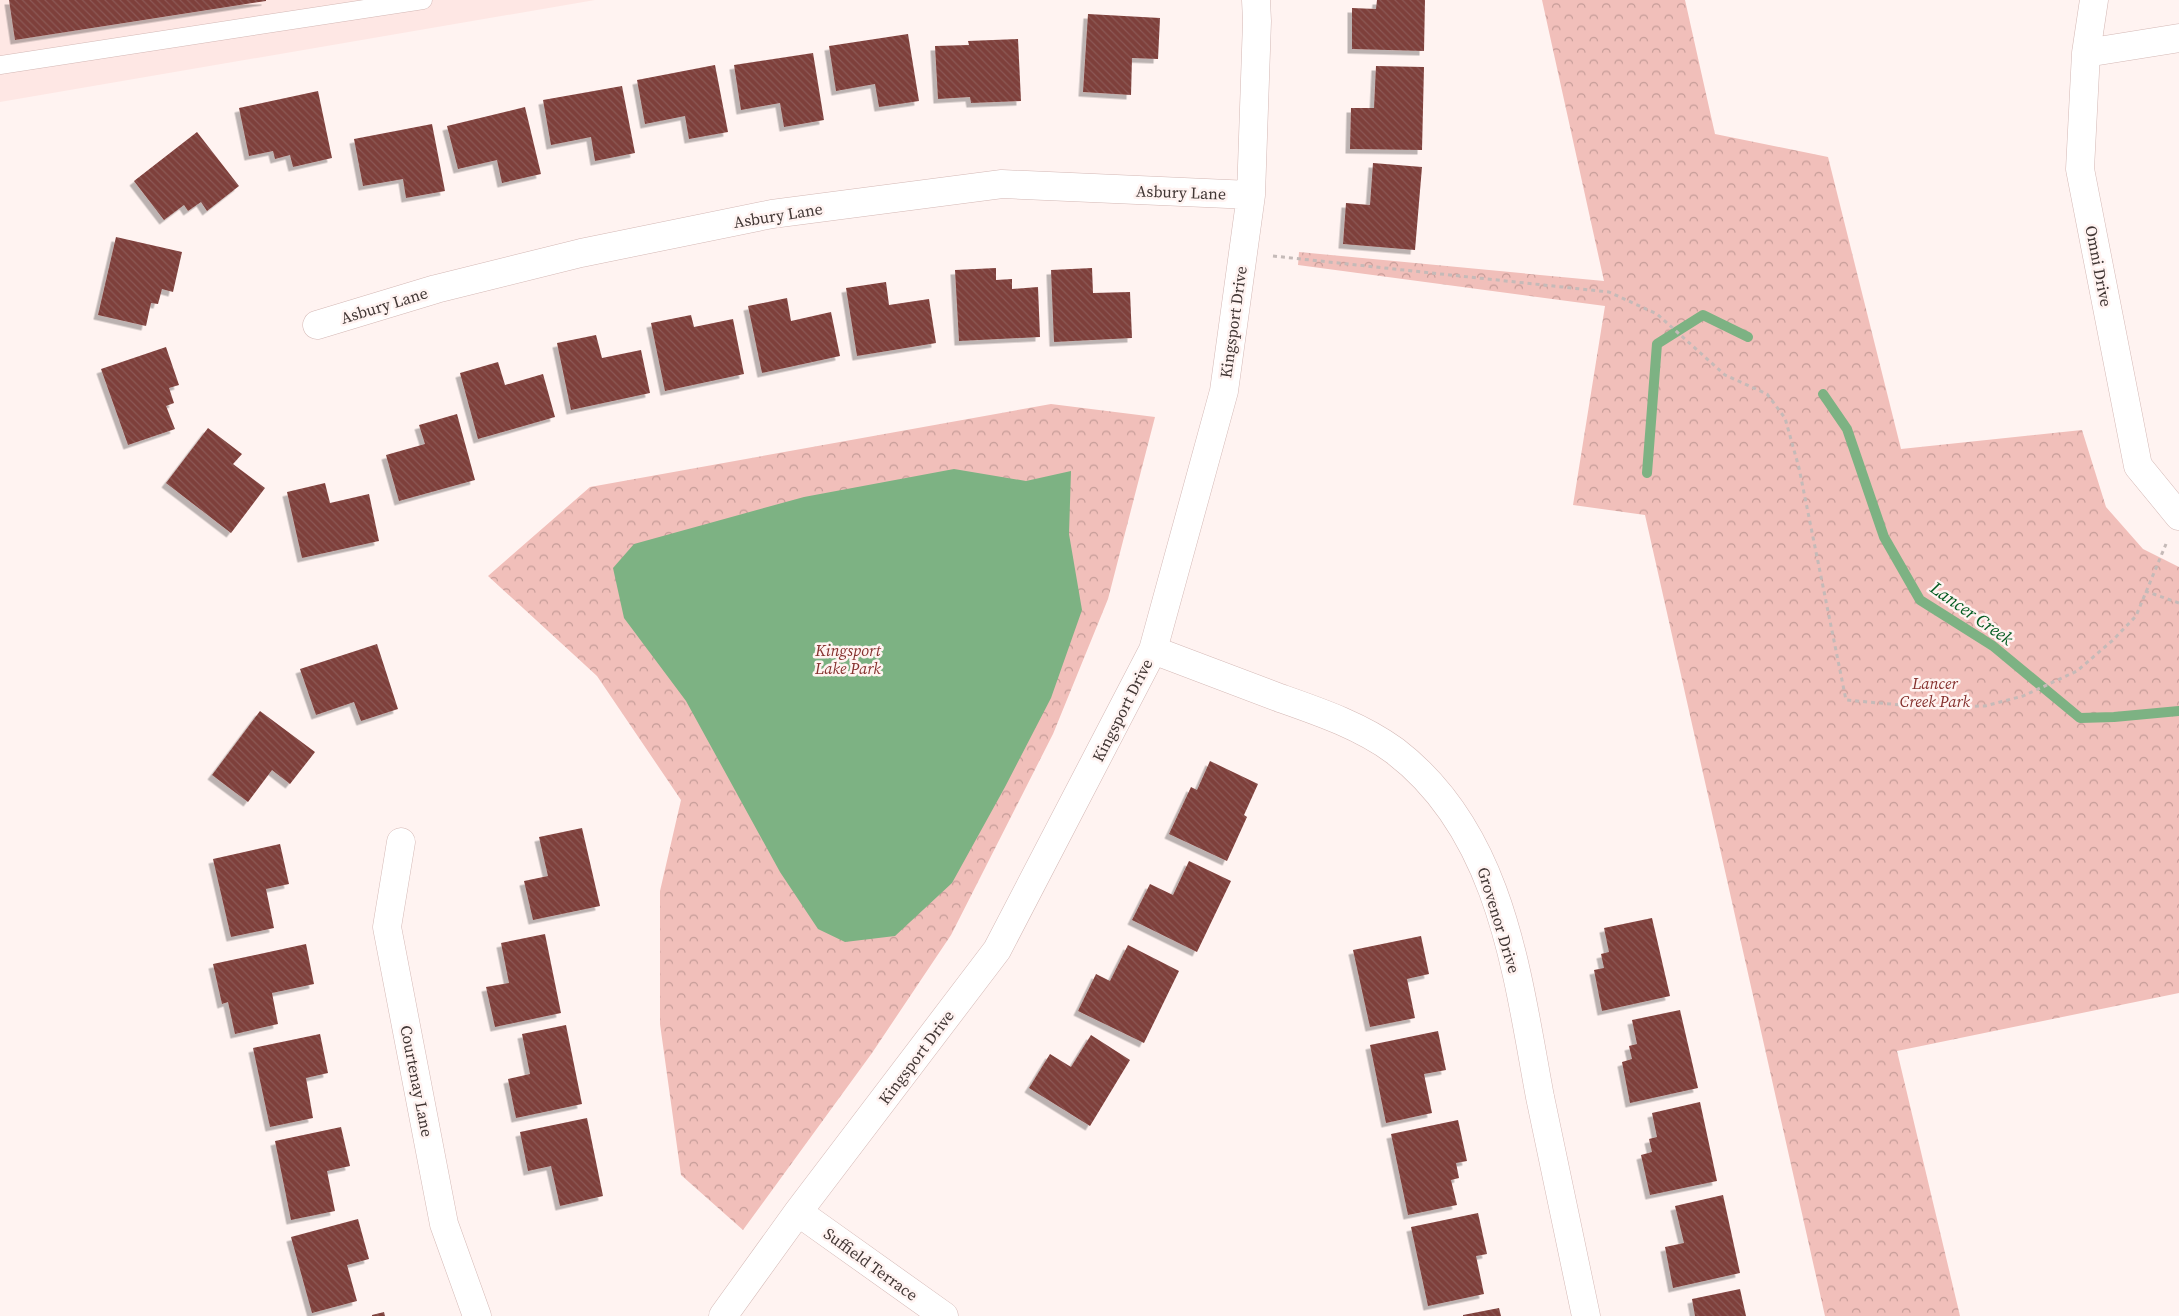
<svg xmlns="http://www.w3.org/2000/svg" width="2179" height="1316" font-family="'Source Serif 4',serif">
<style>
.built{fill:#fee7e4}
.park{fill:url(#park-crowns)}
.water{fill:#7db283}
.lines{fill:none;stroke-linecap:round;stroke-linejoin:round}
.stream{stroke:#7db283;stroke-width:10}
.building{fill:url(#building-back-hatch);filter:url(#shadow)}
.lane-casing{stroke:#d4b8b5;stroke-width:19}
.street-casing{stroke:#d4b8b5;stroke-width:29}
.path{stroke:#c5bab8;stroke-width:3;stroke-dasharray:4 4;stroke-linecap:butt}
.lane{stroke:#fff;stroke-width:18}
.street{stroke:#fff;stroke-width:28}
.labels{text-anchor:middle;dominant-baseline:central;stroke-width:5;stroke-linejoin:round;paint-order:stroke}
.street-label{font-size:16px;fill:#413634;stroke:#fff3f1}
.park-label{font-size:16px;font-style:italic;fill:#85302d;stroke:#fff3f1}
.water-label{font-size:18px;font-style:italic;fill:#025a1f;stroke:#fff3f1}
</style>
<defs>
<pattern id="park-crowns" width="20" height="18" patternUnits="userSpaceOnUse" patternTransform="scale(1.25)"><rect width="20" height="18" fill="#f1bfba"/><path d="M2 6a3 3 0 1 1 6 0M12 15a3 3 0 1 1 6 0" fill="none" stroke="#c59c98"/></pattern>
<pattern id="building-back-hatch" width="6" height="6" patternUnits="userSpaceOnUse" patternTransform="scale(1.25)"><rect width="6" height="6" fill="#7e3f3b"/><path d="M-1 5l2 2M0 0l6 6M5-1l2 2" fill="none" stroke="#8c5956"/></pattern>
<filter id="shadow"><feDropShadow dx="-4.5" dy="4.5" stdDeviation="0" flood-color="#0004"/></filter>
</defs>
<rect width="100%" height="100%" fill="#fff3f1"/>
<path class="built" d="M0 0H595L0 102Z"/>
<path class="park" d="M1542 0H1685L1715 134 1828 157 1901 449 2082 430 2106 507 2143 549 2179 567V993L1897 1051 1960 1316H1825L1645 515 1573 505 1605 306 1298 265 1299 252 1604 281Z
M1051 404 1155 417 1108 599 1053 734 951 935 872 1053 743 1230 681 1175 660 1024V891L681 800 597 676 488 576 590 487Z"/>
<path class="water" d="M954 469 1026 481 1071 471 1069 534 1082 610 1051 698 1005 787 952 883 895 936 845 942 818 929 780 872 686 701 624 618 613 568 634 544 804 497Z"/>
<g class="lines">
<path class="stream" d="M1823 394 1847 429 1884 537 1920 600 1993 646 2080 718 2114 717 2179 711
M1647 473 1657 344 1703 315 1748 337"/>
</g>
<path class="building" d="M9 0H266V1L15 40Z
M1377 0H1425L1424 51 1352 49V8L1376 9Z
M1088 14 1160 18 1158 59 1132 58 1131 95 1083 92Z
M908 34 919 101 879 107 875 84 836 91 829 46Z
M1018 39 1021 101 971 103 970 97 938 99 935 46 969 45 968 41Z
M813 53 824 120 784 127 780 103 741 110 734 65Z
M715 65 728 132 689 139 685 116 645 124 637 80Z
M1376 66 1424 67 1422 150 1350 149 1351 108H1374Z
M622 86 635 153 595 161 591 137 551 145 543 100Z
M318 91 332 158 293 167 290 155 275 159 273 151 249 156 239 108Z
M525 107 541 174 502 183 497 160 458 169 447 126Z
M432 124 445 191 406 198 403 179 363 186 354 139Z
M197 132 239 186 207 211 201 202 188 211 184 205 164 220 134 181Z
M1373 163 1422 167 1415 250 1343 244 1346 203 1370 205Z
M116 237 182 252 173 292 162 289 158 304 151 303 146 326 98 315Z
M996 268V280L1012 279V289L1038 287 1040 337 959 341 955 270Z
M1092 268 1093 293 1130 292 1132 338 1054 342 1051 270Z
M886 282 889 305 929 299 936 343 857 356 846 288Z
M787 298 791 321 831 312 840 356 762 373 748 306Z
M691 315 694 327 733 319 744 374 665 391 651 323Z
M596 335 602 358 641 350 650 393 571 410 557 343Z
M166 347 179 385 169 388 174 403 166 406 175 429 128 445 101 369Z
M498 362 505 385 543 374 555 417 478 439 460 373Z
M457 414 475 480 399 501 386 455 425 444 419 425Z
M208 428 242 454 233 464 265 488 231 533 166 483Z
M325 483 330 503 369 494 379 541 302 558 287 492Z
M377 644 398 709 361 721 354 702 316 715 300 669Z
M260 711 315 752 290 784 272 770 248 802 212 775Z
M1210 761 1258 784 1244 815 1247 817 1227 861 1169 834 1191 787 1197 790Z
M582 828 600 906 533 920 524 881 548 876 539 837Z
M280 844 289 884 266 889 274 928 231 937 213 859Z
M1189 861 1231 881 1197 952 1132 920 1150 884 1173 895Z
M1652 918 1670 996 1602 1011 1594 970 1604 968 1601 954 1609 952 1604 928Z
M545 934 561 1013 495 1027 486 987 509 983 501 943Z
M1421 936 1429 974 1407 979 1415 1018 1370 1027 1353 950Z
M306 944 314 984 272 993 278 1024 235 1034 228 1002 222 1004 213 964Z
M1128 945 1179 971 1144 1043 1078 1011 1096 974 1110 981Z
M1680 1010 1698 1088 1630 1103 1622 1062 1632 1059 1629 1046 1637 1044 1632 1020Z
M566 1025 582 1104 516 1118 508 1079 530 1074 522 1034Z
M1438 1031 1446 1070 1424 1074 1432 1113 1386 1123 1370 1045Z
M320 1034 328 1073 306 1078 313 1118 270 1127 253 1048Z
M1091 1035 1130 1060 1090 1126 1029 1088 1050 1054 1071 1067Z
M1700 1102 1717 1181 1650 1195 1641 1155 1652 1152 1649 1139 1657 1137 1652 1113Z
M587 1118 603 1196 560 1206 551 1166 528 1171 520 1132Z
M1458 1120 1467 1161 1456 1163 1459 1178 1451 1180 1457 1205 1408 1215 1391 1134Z
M341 1127 350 1166 327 1171 335 1211 291 1220 275 1141Z
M1723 1195 1740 1273 1673 1288 1665 1247 1684 1243 1675 1206Z
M1478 1213 1487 1254 1476 1256 1484 1294 1428 1306 1411 1227Z
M358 1219 369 1259 347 1265 357 1301 312 1313 291 1237Z
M1740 1289 1746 1316H1695L1692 1299Z
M1499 1308 1501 1316H1463V1315Z
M384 1312 385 1316H372V1315Z"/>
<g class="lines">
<g class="lane-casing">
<path id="lane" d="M0 65 423 0"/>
</g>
<g class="street-casing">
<path id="street" d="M2094 0 2086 53 2080 169 2138 466 2179 516
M2086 53 2179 38
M317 325 436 289 581 253 772 214 1002 184 1251 195
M1153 650C1196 666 1238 682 1280 698 1320 712 1361 726 1395 751 1502 833 1517 974 1540 1097 1555 1170 1570 1243 1586 1316
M401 842 387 927 444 1224 477 1316
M798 1212 944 1316
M723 1316 798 1212 997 950 1153 650 1224 391 1251 195 1257 21 1256 0"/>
</g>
<path class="path" d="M1273 256 1609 292 1657 314 1725 375 1767 394 1785 418 1799 468 1846 700 1923 707 1985 706 2023 696 2077 671 2113 640 2136 616 2166 544
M2145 591 2179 603"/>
<use href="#lane" class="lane"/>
<use href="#street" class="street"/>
</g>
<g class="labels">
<g class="street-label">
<text transform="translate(1181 192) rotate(2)">Asbury Lane</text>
<text transform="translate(778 215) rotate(-9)">Asbury Lane</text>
<text transform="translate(2099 266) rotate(79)">Omni Drive</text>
<text transform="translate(384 305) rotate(-17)">Asbury Lane</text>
<text transform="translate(1233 322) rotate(-82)">Kingsport Drive</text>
<text transform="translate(1122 710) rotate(-63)">Kingsport Drive</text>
<text transform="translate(1499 920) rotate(73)">Grovenor Drive</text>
<text transform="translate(916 1057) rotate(-53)">Kingsport Drive</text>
<text transform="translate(417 1081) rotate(79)">Courtenay Lane</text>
<text transform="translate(871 1264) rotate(36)">Suffield Terrace</text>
</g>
<g class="park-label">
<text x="848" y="650">Kingsport<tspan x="848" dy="18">Lake Park</tspan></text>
<text x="1935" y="683">Lancer<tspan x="1935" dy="18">Creek Park</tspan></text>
</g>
<g class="water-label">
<text transform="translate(1972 613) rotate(35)">Lancer Creek</text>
</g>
</g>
</svg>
